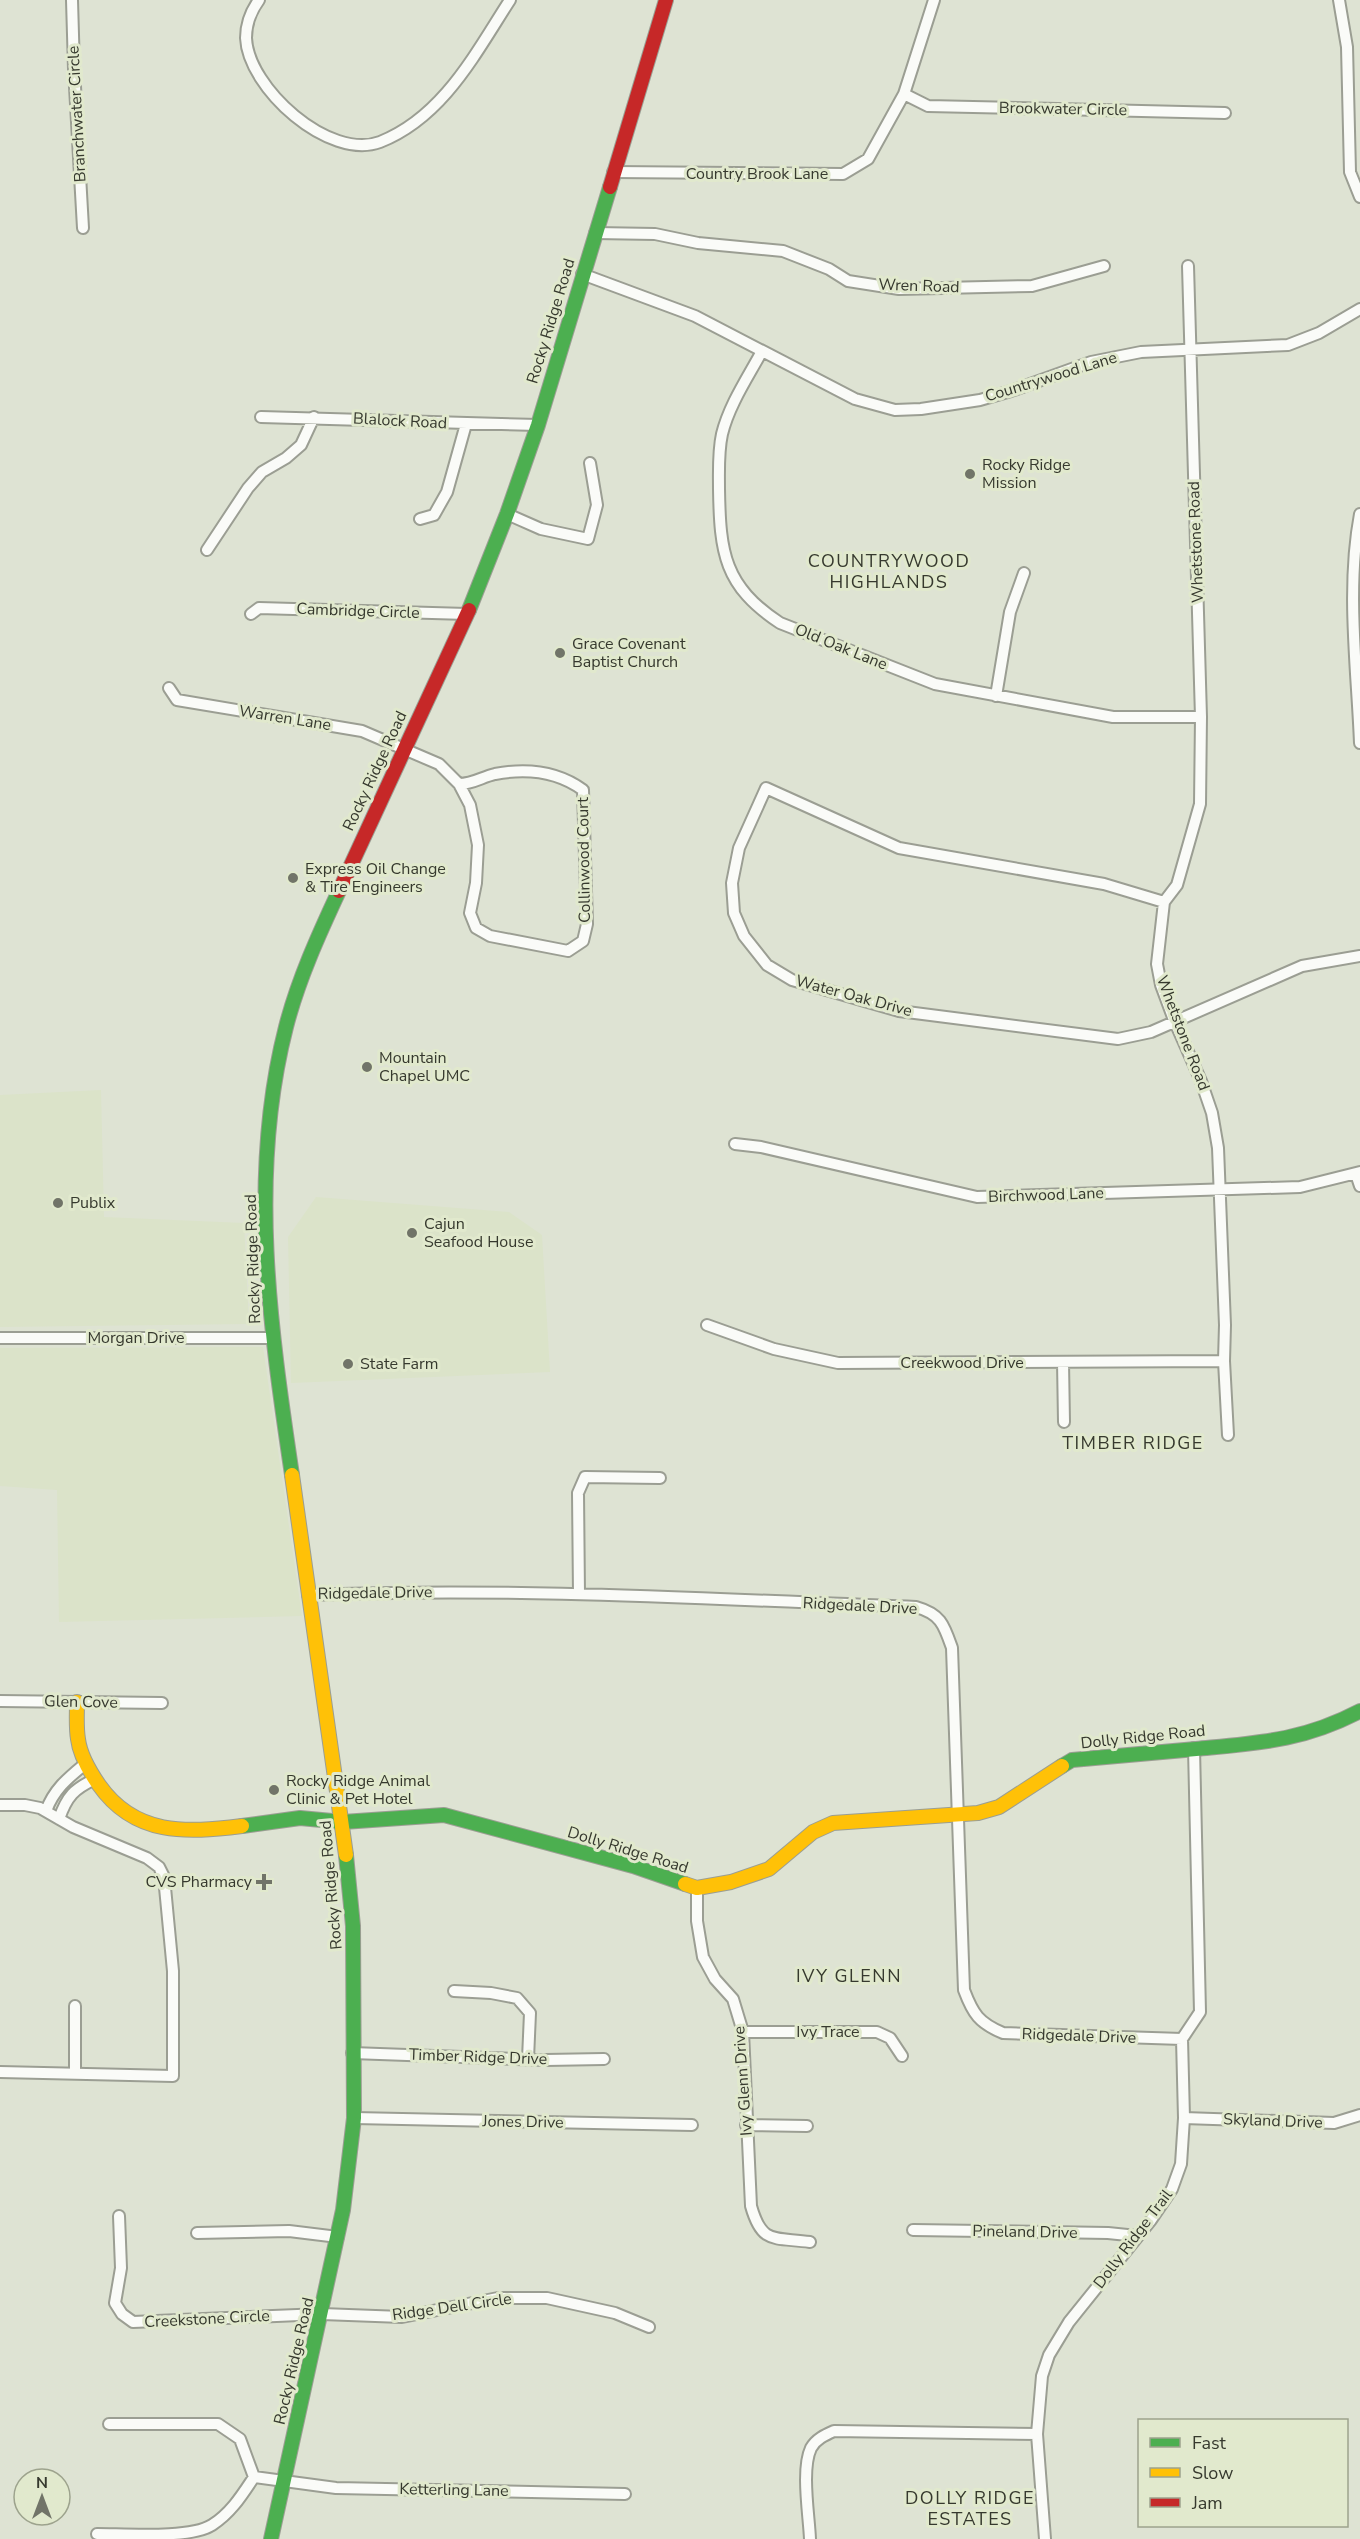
<svg xmlns="http://www.w3.org/2000/svg" width="1360" height="2539" font-family="'Nunito Sans',sans-serif">
<style>
.built{fill:#dbe3c9}
.lines{fill:none;stroke-linecap:round;stroke-linejoin:round}
.street-casing{stroke:#9b9e93;stroke-width:14}
.fast-casing{stroke:#9b9e93;stroke-width:16}
.slow-casing{stroke:#9b9e93;stroke-width:16}
.jam-casing{stroke:#9b9e93;stroke-width:16}
.street{stroke:#fafbf8;stroke-width:10}
.fast{stroke:#4caf50;stroke-width:14}
.slow{stroke:#ffc107;stroke-width:14}
.jam{stroke:#c62828;stroke-width:14}
.poi-dot{fill:#717468;stroke:#e1e9cd;stroke-width:2}
.labels{text-anchor:middle;dominant-baseline:central;stroke-width:6;stroke-linejoin:round;paint-order:stroke}
.street-label{font-size:16px;fill:#36392e;stroke:#e1e9cd}
.poi-label{font-size:16px;fill:#36392e;stroke:#e1e9cd;text-anchor:start}
.neighbourhood-label{font-size:18px;letter-spacing:1.5px;fill:#36392e;stroke:#e1e9cd}
</style>
<rect width="100%" height="100%" fill="#dee3d3"/>
<path class="built" d="M101 1090 104 1217 244 1223 249 1324 0 1327V1095Z
M316 1197 509 1212 542 1235 550 1372 291 1383 288 1237Z
M263 1347 302 1616 59 1622 57 1490 0 1486V1348Z"/>
<g class="lines">
<g class="street-casing">
<path id="street" d="M72 0 74 69 83 228
M259 0C251 11 246 25 246 38 248 88 329 161 380 142 443 117 475 54 510 0
M1339 0 1347 47 1350 172 1360 197
M904 94 928 106 1225 113
M613 172 843 174 868 159 904 94 934 0
M595 233 655 234 698 243 783 251 829 269 848 281 899 289 1032 286 1104 266
M1188 266 1201 717 1200 804 1177 885 1164 902 1157 964 1161 985 1174 1020 1201 1081 1212 1113 1218 1148 1225 1325 1224 1361 1228 1435
M582 274 695 316 855 399 895 410 921 409 980 400 1011 391 1091 362 1141 352 1288 345 1319 333 1360 309
M762 351C748 377 729 405 722 434 718 452 719 471 719 489 720 553 724 586 780 623L935 684 1113 717H1201
M261 417 538 425
M507 514 541 529 588 539 597 505 590 463
M1360 514C1346 588 1357 668 1360 743
M420 519 434 515 447 492 466 424
M207 550 248 488 262 472 286 458 301 445 314 417
M251 614 259 608 467 614
M169 688 177 700 362 731 439 764 459 784C473 784 482 777 495 774 527 768 557 771 583 790L587 924 583 941 568 951 490 936 476 928 470 913 476 883 478 845 470 805 459 784
M996 696 1010 612 1024 573
M1164 902 1104 884 899 848 766 788 739 848 732 883 734 913 744 936 767 965 792 980 899 1011 1118 1039 1151 1032 1302 966 1360 956
M735 1144 761 1147 977 1197 1300 1187 1360 1172
M1356 1174 1360 1186
M707 1325 774 1349 838 1363 1224 1361
M0 1338H272
M1063 1362 1064 1422
M579 1594 578 1493 585 1477 660 1478
M308 1595C511 1587 714 1599 916 1607 941 1614 944 1625 952 1648L964 1990C973 2014 979 2023 1003 2033L1182 2039
M0 1701 162 1703
M0 1805H25L40 1808 73 1827 147 1858 159 1867 164 1877 173 1971V2076L0 2072
M46 1811C54 1789 68 1778 86 1763
M59 1819C67 1796 74 1789 95 1779
M697 1888V1921L703 1957 715 1979 733 1999 743 2032 751 2206C762 2245 774 2237 810 2242
M454 1991 491 1993 517 1998 530 2013 528 2059
M75 2006V2074
M743 2032H877L890 2038 902 2056
M352 2053 546 2060 604 2059
M354 2118 692 2125
M1184 2118 1334 2123 1360 2115
M746 2125 807 2126
M119 2216 121 2268 115 2303 122 2314 133 2322 322 2314 402 2317 498 2298H547L615 2313 649 2327
M913 2230 1108 2233 1137 2236
M197 2233 289 2231 338 2237
M109 2424H218L240 2439 254 2477
M97 2534C125 2534 190 2539 212 2525 231 2513 242 2495 254 2477L336 2488 625 2494
M810 2539C809 2515 801 2469 811 2448 816 2439 825 2435 834 2431L1037 2434
M1045 2539 1037 2434 1042 2376 1049 2355 1069 2322 1151 2220 1172 2189 1181 2164 1184 2118 1182 2039 1200 2012 1194 1748"/>
</g>
<g class="fast-casing">
<path id="fast" d="M469 610 507 514 538 425 610 187
M292 1475C270 1327 248 1175 286 1027 298 980 319 934 339 891
M1062 1766 1072 1760C1113 1756 1155 1753 1196 1749 1258 1743 1303 1741 1360 1711
M242 1826 300 1818 343 1822 444 1815 633 1866 685 1884
M271 2539 343 2210 354 2118 353 1926 346 1855"/>
</g>
<g class="slow-casing">
<path id="slow" d="M292 1475 346 1855
M77 1702C77 1714 76 1727 78 1739 80 1756 90 1772 99 1785 135 1836 186 1833 242 1826
M685 1884 697 1888 731 1882 769 1869 813 1832 833 1823 978 1813 999 1807 1062 1766"/>
</g>
<g class="jam-casing">
<path id="jam" d="M610 187 666 0
M339 891 469 610"/>
</g>
<use href="#street" class="street"/>
<use href="#fast" class="fast"/>
<use href="#slow" class="slow"/>
<use href="#jam" class="jam"/>
</g>
<g class="poi-dot">
<circle cx="970" cy="474" r="6"/>
<circle cx="560" cy="653" r="6"/>
<circle cx="293" cy="878" r="6"/>
<circle cx="367" cy="1067" r="6"/>
<circle cx="58" cy="1203" r="6"/>
<circle cx="412" cy="1233" r="6"/>
<circle cx="348" cy="1364" r="6"/>
<circle cx="274" cy="1790" r="6"/>
<path d="M261 1873h6v6h6v6h-6v6h-6v-6h-6v-6h6z"/>
</g>
<g class="labels">
<g class="street-label">
<text transform="translate(1063 109) rotate(1)">Brookwater Circle</text>
<text transform="translate(77 114) rotate(-93)">Branchwater Circle</text>
<text x="757" y="174">Country Brook Lane</text>
<text transform="translate(919 286) rotate(2)">Wren Road</text>
<text transform="translate(551 321) rotate(-73)">Rocky Ridge Road</text>
<text transform="translate(1051 377) rotate(-17)">Countrywood Lane</text>
<text transform="translate(400 421) rotate(3)">Blalock Road</text>
<text transform="translate(1196 542) rotate(-92)">Whetstone Road</text>
<text transform="translate(358 611) rotate(2)">Cambridge Circle</text>
<text transform="translate(841 647) rotate(22)">Old Oak Lane</text>
<text transform="translate(285 718) rotate(9)">Warren Lane</text>
<text transform="translate(375 771) rotate(-65)">Rocky Ridge Road</text>
<text transform="translate(584 860) rotate(-91)">Collinwood Court</text>
<text transform="translate(854 996) rotate(15)">Water Oak Drive</text>
<text transform="translate(1183 1033) rotate(69)">Whetstone Road</text>
<text transform="translate(1046 1195) rotate(-2)">Birchwood Lane</text>
<text transform="translate(253 1259) rotate(-92)">Rocky Ridge Road</text>
<text x="136" y="1338">Morgan Drive</text>
<text x="962" y="1363">Creekwood Drive</text>
<text transform="translate(375 1593) rotate(-1)">Ridgedale Drive</text>
<text transform="translate(860 1606) rotate(3)">Ridgedale Drive</text>
<text transform="translate(81 1702) rotate(1)">Glen Cove</text>
<text transform="translate(1143 1737) rotate(-6)">Dolly Ridge Road</text>
<text transform="translate(628 1850) rotate(17)">Dolly Ridge Road</text>
<text transform="translate(331 1885) rotate(-95)">Rocky Ridge Road</text>
<text x="828" y="2032">Ivy Trace</text>
<text transform="translate(1079 2036) rotate(2)">Ridgedale Drive</text>
<text transform="translate(478 2057) rotate(2)">Timber Ridge Drive</text>
<text transform="translate(743 2081) rotate(-94)">Ivy Glenn Drive</text>
<text transform="translate(1273 2121) rotate(2)">Skyland Drive</text>
<text transform="translate(523 2122) rotate(1)">Jones Drive</text>
<text transform="translate(1025 2232) rotate(1)">Pineland Drive</text>
<text transform="translate(1133 2239) rotate(-53)">Dolly Ridge Trail</text>
<text transform="translate(452 2307) rotate(-8)">Ridge Dell Circle</text>
<text transform="translate(207 2319) rotate(-3)">Creekstone Circle</text>
<text transform="translate(294 2361) rotate(-77)">Rocky Ridge Road</text>
<text transform="translate(454 2490) rotate(1)">Ketterling Lane</text>
</g>
<g class="poi-label">
<text x="982" y="465">Rocky Ridge<tspan x="982" dy="18">Mission</tspan></text>
<text x="572" y="644">Grace Covenant<tspan x="572" dy="18">Baptist Church</tspan></text>
<text x="305" y="869">Express Oil Change<tspan x="305" dy="18">&amp; Tire Engineers</tspan></text>
<text x="379" y="1058">Mountain<tspan x="379" dy="18">Chapel UMC</tspan></text>
<text x="70" y="1203">Publix</text>
<text x="424" y="1224">Cajun<tspan x="424" dy="18">Seafood House</tspan></text>
<text x="360" y="1364">State Farm</text>
<text x="286" y="1781">Rocky Ridge Animal<tspan x="286" dy="18">Clinic &amp; Pet Hotel</tspan></text>
<text x="252" y="1882" text-anchor="end">CVS Pharmacy</text>
</g>
<g class="neighbourhood-label">
<text x="889" y="561">COUNTRYWOOD<tspan x="889" dy="21">HIGHLANDS</tspan></text>
<text x="1133" y="1443">TIMBER RIDGE</text>
<text x="849" y="1976">IVY GLENN</text>
<text x="970" y="2498">DOLLY RIDGE<tspan x="970" dy="21">ESTATES</tspan></text>
</g>
</g>
<rect x="1138" y="2419" width="210" height="108" fill="#e1e9cd" stroke="#9da38d" stroke-width="1.5"/>
<rect x="1150" y="2438" width="30" height="9" fill="#4caf50" stroke="#9da38d" stroke-width="1.5"/>
<text x="1192" y="2449" font-size="18" fill="#36392e">Fast</text>
<rect x="1150" y="2468" width="30" height="9" fill="#ffc107" stroke="#9da38d" stroke-width="1.5"/>
<text x="1192" y="2479" font-size="18" fill="#36392e">Slow</text>
<rect x="1150" y="2498" width="30" height="9" fill="#c62828" stroke="#9da38d" stroke-width="1.5"/>
<text x="1192" y="2509" font-size="18" fill="#36392e">Jam</text>
<g transform="translate(42 2497)"><circle r="28" fill="#e1e9cd" stroke="#9da38d" stroke-width="1.5"/>
<path d="M0-4.5L10 22L0 15L-10 22Z" fill="#717468"/>
<text y="-9" font-size="16" font-weight="bold" text-anchor="middle" fill="#36392e">N</text>
</g>
</svg>
